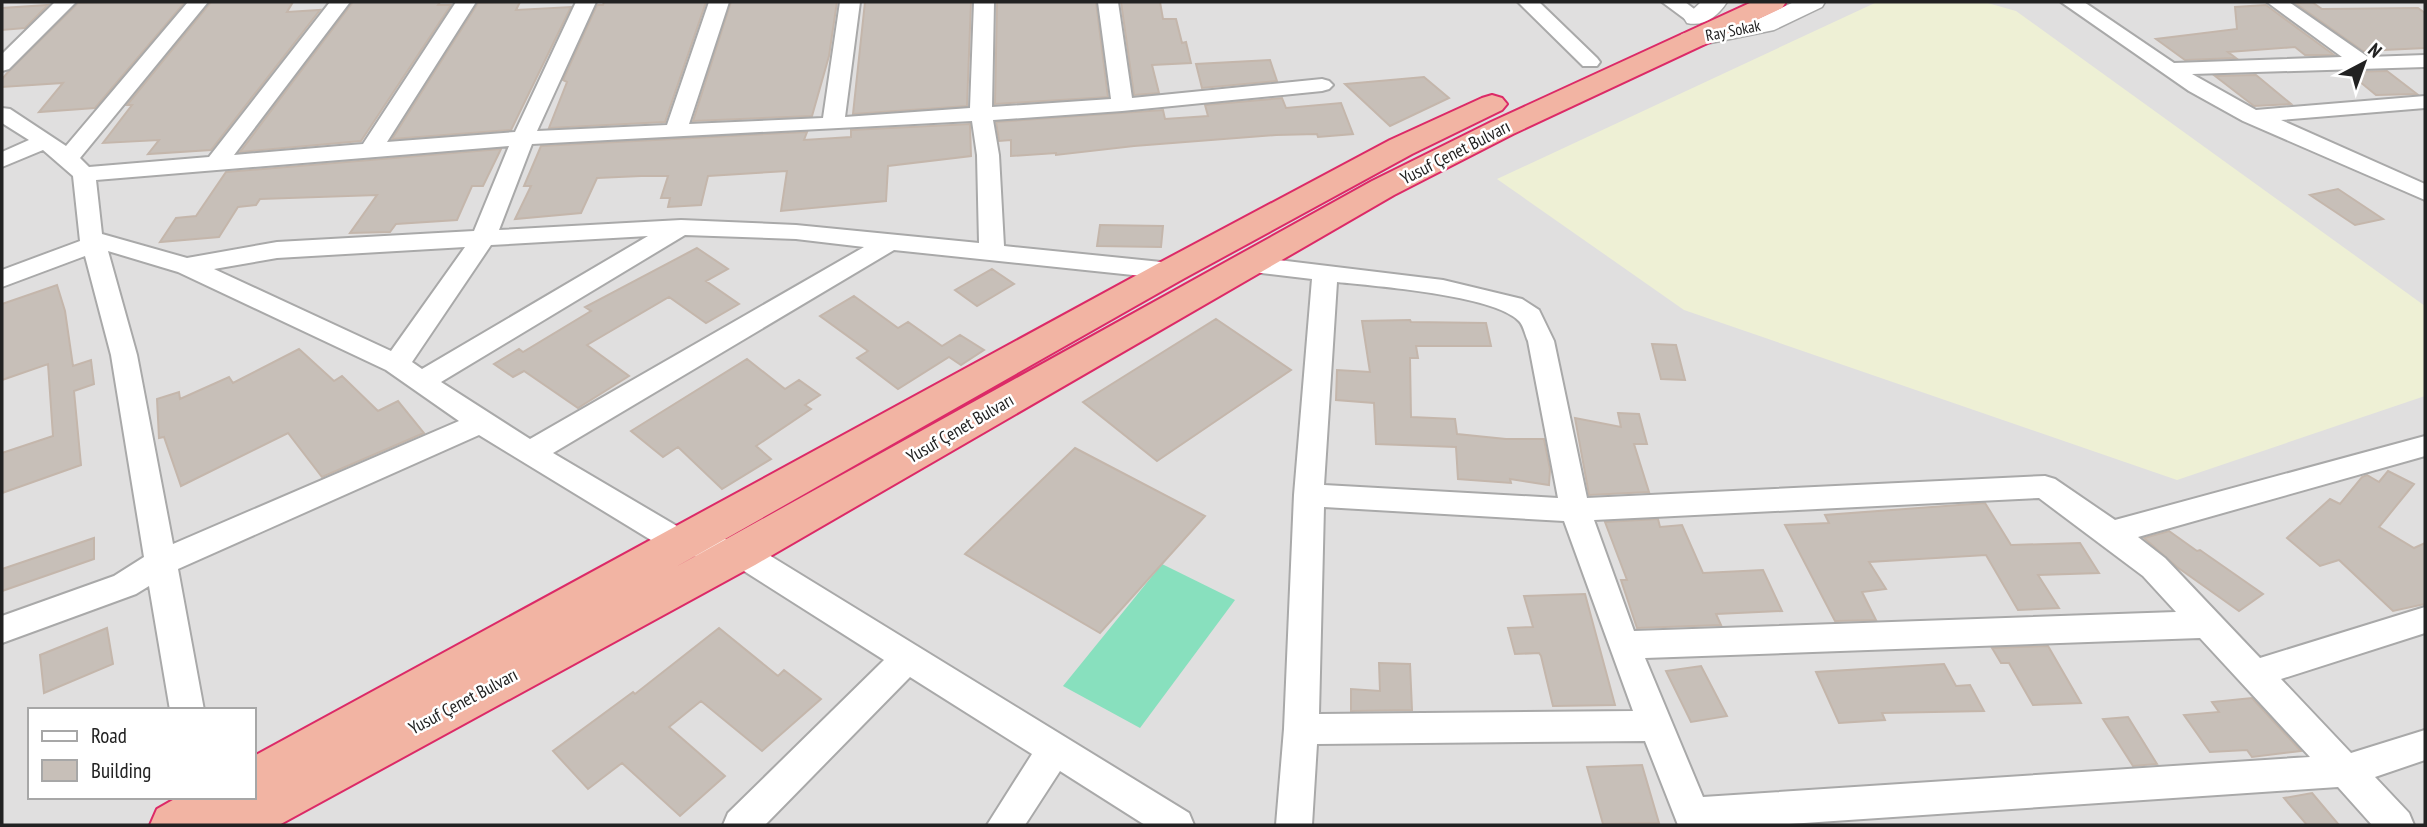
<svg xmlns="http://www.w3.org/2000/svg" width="2427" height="827" font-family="'PT Sans Narrow',sans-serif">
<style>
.residential{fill:#e0dfdf;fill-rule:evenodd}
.farmland{fill:#eef0d5}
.pitch{fill:#88e0be}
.building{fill:#c7bfb8;stroke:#c4b6ab;stroke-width:2}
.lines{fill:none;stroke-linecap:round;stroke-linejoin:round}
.minor-casing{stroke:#a9a9a9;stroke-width:4}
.tertiary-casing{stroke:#a9a9a9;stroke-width:3}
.trunk-casing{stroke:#dc2a67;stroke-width:4}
.minor{fill:#fff;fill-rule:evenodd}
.tertiary{fill:#fff;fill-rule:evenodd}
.trunk{fill:#f2b4a3;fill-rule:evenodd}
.labels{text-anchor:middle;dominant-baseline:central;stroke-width:5;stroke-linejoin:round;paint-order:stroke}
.far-street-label{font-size:16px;fill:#222;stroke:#fff}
.street-label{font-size:18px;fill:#222;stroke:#fff}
</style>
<rect width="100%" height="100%" fill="#f2efe9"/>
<path class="residential" d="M2 2H2425V825H2ZM30 710H254V797H30Z"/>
<path class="farmland" d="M1877 2H1984L2016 11 2425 306V396L2177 480 1684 310 1497 179Z"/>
<path class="pitch" d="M1162 564 1235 600 1140 728 1063 686Z"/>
<path class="building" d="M119 2H185L95 108 39 112 63 83 2 87V79L8 72 78 3Z
M211 2H293L287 12 320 10 211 150 148 154 159 140 103 143 132 105H127Z
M353 2H440L438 5H451L361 141 240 152Z
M520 2 516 10 571 7 511 130 392 139 478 3Z
M604 2H706L665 122 549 128 567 82 563 80 597 5H603Z
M731 2H837L829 56 812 116 693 121Z
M865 2H971L967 106 853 114Z
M997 2H1096L1108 97 995 104Z
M1121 2H1160L1163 19H1176L1182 43 1186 42 1191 63 1152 65 1159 93 1134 95Z
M2312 2 2322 9 2418 8 2425 13V48L2363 51 2295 3Z
M48 5 25 28 2 30V8Z
M2266 5 2334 55H2305L2295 47 2228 52 2236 58 2185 60 2156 39 2237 29 2235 7Z
M1270 60 1277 81 1202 88 1196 64Z
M2387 71 2417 94 2376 95 2348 72Z
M2256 75 2291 104 2254 106 2215 76Z
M1424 77 1449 98 1390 126 1345 84Z
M1282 98 1286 108 1341 103 1353 134 1318 137 1317 134 1276 135 1134 146 1056 155V153L1011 156V140L999 141 996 122 1163 110 1165 119 1208 116 1205 105Z
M970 124 971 156 888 166 886 201 781 211 787 171 708 176 701 205 668 207 670 198H661L668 176H641L597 178 581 213 515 219 531 186H524L541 146 807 132 804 140 851 137V130Z
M501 149 483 186H472L457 220 396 224 390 232 350 233 377 195 260 199 256 205 238 207 219 237 160 242 176 218 196 216 226 172Z
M2338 189 2383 219 2355 225 2310 195Z
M1100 225 1163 226 1161 247 1097 246Z
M697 248 728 269 706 281 739 304 706 323 669 297 587 345 629 376 578 408 524 371 513 377 494 364 519 349 523 352 591 311 585 307Z
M992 269 1014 284 977 306 955 290Z
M57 285 65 311 73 366 91 360 94 384 74 391 81 465 2 493V453L53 436 48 364 2 380V304Z
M854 296 898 328 908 322 942 346 960 335 984 350 961 365 949 357 898 389 857 358 868 351 820 316Z
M1216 319 1291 370 1157 461 1083 402Z
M1410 320 1411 322 1486 323 1491 346H1416L1418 358H1410L1411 417 1455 419 1457 434 1506 439H1544L1550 469 1549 485 1510 479 1511 483 1458 479 1456 447 1376 444 1374 403 1336 400 1337 370 1370 372 1362 321Z
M1652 344 1676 345 1685 380 1661 379Z
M299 349 334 381 342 376 378 411 398 401 424 433 322 477 288 433 181 486 164 437 159 438 157 399 179 392 180 399 229 377 233 383Z
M747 359 785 389 799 380 820 395 805 405 811 409 756 446 771 459 722 489 678 447 663 457 631 431Z
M1618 413 1639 414 1647 444H1634L1649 492 1589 495 1575 418 1621 427Z
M1075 448 1205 516 1100 633 965 554Z
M2388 471 2414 484 2379 527 2414 548 2425 543V604L2393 611 2339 560 2320 566 2287 538 2330 499 2340 504 2362 477 2367 475 2379 482Z
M1985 503 2011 545 2080 543 2099 573 2038 575 2059 608 2018 610 1986 555 1869 562 1886 589 1862 592 1876 620 1835 621 1785 525 1829 523 1825 515Z
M1658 519 1660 527 1682 525 1703 573 1763 570 1782 611 1716 614 1721 625 1637 628 1621 580H1627L1605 522Z
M2169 531 2197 551 2200 550 2263 594 2239 611 2177 567 2144 538Z
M94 538V559L2 591V569Z
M1585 594 1615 705 1553 706 1541 656 1539 653 1515 654 1508 628 1533 627 1524 596Z
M107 628 113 664 44 693 40 655Z
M719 628 778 676 784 670 821 699 762 751 701 701 669 727 725 776 680 816 622 763 588 789 553 751 633 692 635 694Z
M2048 646 2081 703 2033 705 2009 663H2001L1992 648Z
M1379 663 1410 664 1412 710 1351 711V689L1380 691Z
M1944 664 1956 686 1970 685 1984 711 1882 713 1885 720 1839 723 1816 672Z
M1701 666 1727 716 1691 722 1666 671Z
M2252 698 2301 751 2252 757 2247 750 2210 752 2184 715 2219 712 2212 702Z
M2128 717 2157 764 2133 766 2103 719Z
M1642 765 1659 823 1603 824 1587 767Z
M2312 793 2339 825H2307L2284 798Z"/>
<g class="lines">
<g class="minor-casing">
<path id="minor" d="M55 2H76L9 69 2 71V54Z
M188 2H208L80 158 89 167 209 157 330 2H350L234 155 363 144 456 2H476L387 142 515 132 576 2H596L537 131 667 125 709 2H729L689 124 823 118 840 2H860L845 117 970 108 974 2H994L992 107 1111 99 1098 2H1118L1132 98 1322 79 1329 81 1333 85 1329 89 1322 91 1122 111 993 120 999 155 1004 246 1171 263 1180 265 1184 271 1180 277 1171 279 894 250 553 453 687 532 751 544 1189 813 1194 825H1145L1060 771 1025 825H987L1032 754 910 677 765 825H723L728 813 884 660 733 564 669 551 479 435 178 569 204 710H170L149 586 136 594 2 643V616L114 576 144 557 111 355 85 256 2 287V270L80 241 73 176 43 150 2 167V152L29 140 2 123V108L10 109 66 146ZM972 121 977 155 979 243 796 225 681 220 499 230 532 144ZM509 146 474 231 277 242 187 258 102 234 96 180ZM685 235 796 239 864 247 530 439 441 382ZM648 236 422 369 412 362 491 245ZM465 247 391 351 214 269 277 258ZM108 251 178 272 386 370 459 421 173 544 137 355Z
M1518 2H1539L1597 58 1600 62 1597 66H1583Z
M1662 2H1685L1706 18 1703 22H1689Z
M2061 2H2084L2174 63 2342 57 2267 2H2289L2368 57 2425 55V67L2192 74 2256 110 2425 96V108L2281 120 2425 184V200L2243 121 2189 91Z
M1245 256 1443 280 1522 299 1539 310 1554 341 1587 498 2045 476 2055 479 2115 520 2425 436V456L2138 537 2165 558 2260 658 2425 607V633L2281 679 2351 753 2425 730V760L2375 777 2409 813 2414 825H2372L2338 787 1774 825H1678L1645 741 1317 744 1312 825H1276L1284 729 1294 495 1312 279 1236 270 1233 264 1236 258ZM1337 282C1375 286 1494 295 1519 321 1524 326 1525 335 1528 341L1558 498 1324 485ZM2039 498 2143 576 2176 612 1634 631 1594 520ZM1324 507 1564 521 1633 711 1319 714ZM2200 638 2310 757 1703 797 1645 658Z"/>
</g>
<g class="tertiary-casing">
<path id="tertiary" d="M1701 2H1727C1718 16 1704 27 1687 23L1684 18Z
M1794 2H1825L1822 7 1774 30 1691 47 1682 44 1678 39 1682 34 1758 19Z"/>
</g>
<g class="trunk-casing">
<path id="trunk" d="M1752 2H1786L1782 8 1513 134 1394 195 755 565 279 825H150L157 809 178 797H254V756L1159 263 1390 140 1482 98 1492 95 1502 98 1507 104 1502 110 1412 154 1183 279 674 568 1372 181 1491 122Z"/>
</g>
<use href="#minor" class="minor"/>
<use href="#tertiary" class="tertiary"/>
<use href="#trunk" class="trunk"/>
</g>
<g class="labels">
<g class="far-street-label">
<text transform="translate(1733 30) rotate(-11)">Ray Sokak</text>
</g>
<g class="street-label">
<text transform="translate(1455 152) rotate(-27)">Yusuf Çenet Bulvarı</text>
<text transform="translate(960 428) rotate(-30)">Yusuf Çenet Bulvarı</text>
<text transform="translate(463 701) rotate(-28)">Yusuf Çenet Bulvarı</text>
</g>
</g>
<rect width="2427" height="827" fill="none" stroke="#222222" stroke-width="7"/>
<rect x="28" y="708" width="228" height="91" fill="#ffffff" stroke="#a7a7a7" stroke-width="2"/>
<rect x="42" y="731" width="35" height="10" fill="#ffffff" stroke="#a7a7a7" stroke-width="2"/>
<text x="91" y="743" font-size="21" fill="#222222">Road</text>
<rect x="42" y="760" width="35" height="21" fill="#c7bfb8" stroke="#a7a7a7" stroke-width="2"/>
<text x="91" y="778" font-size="21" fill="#222222">Building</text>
<g transform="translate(2364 63) rotate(41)" stroke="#ffffff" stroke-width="5" paint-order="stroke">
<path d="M0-5L12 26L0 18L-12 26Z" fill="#222222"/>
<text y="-10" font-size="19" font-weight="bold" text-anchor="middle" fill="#222222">N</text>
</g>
</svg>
